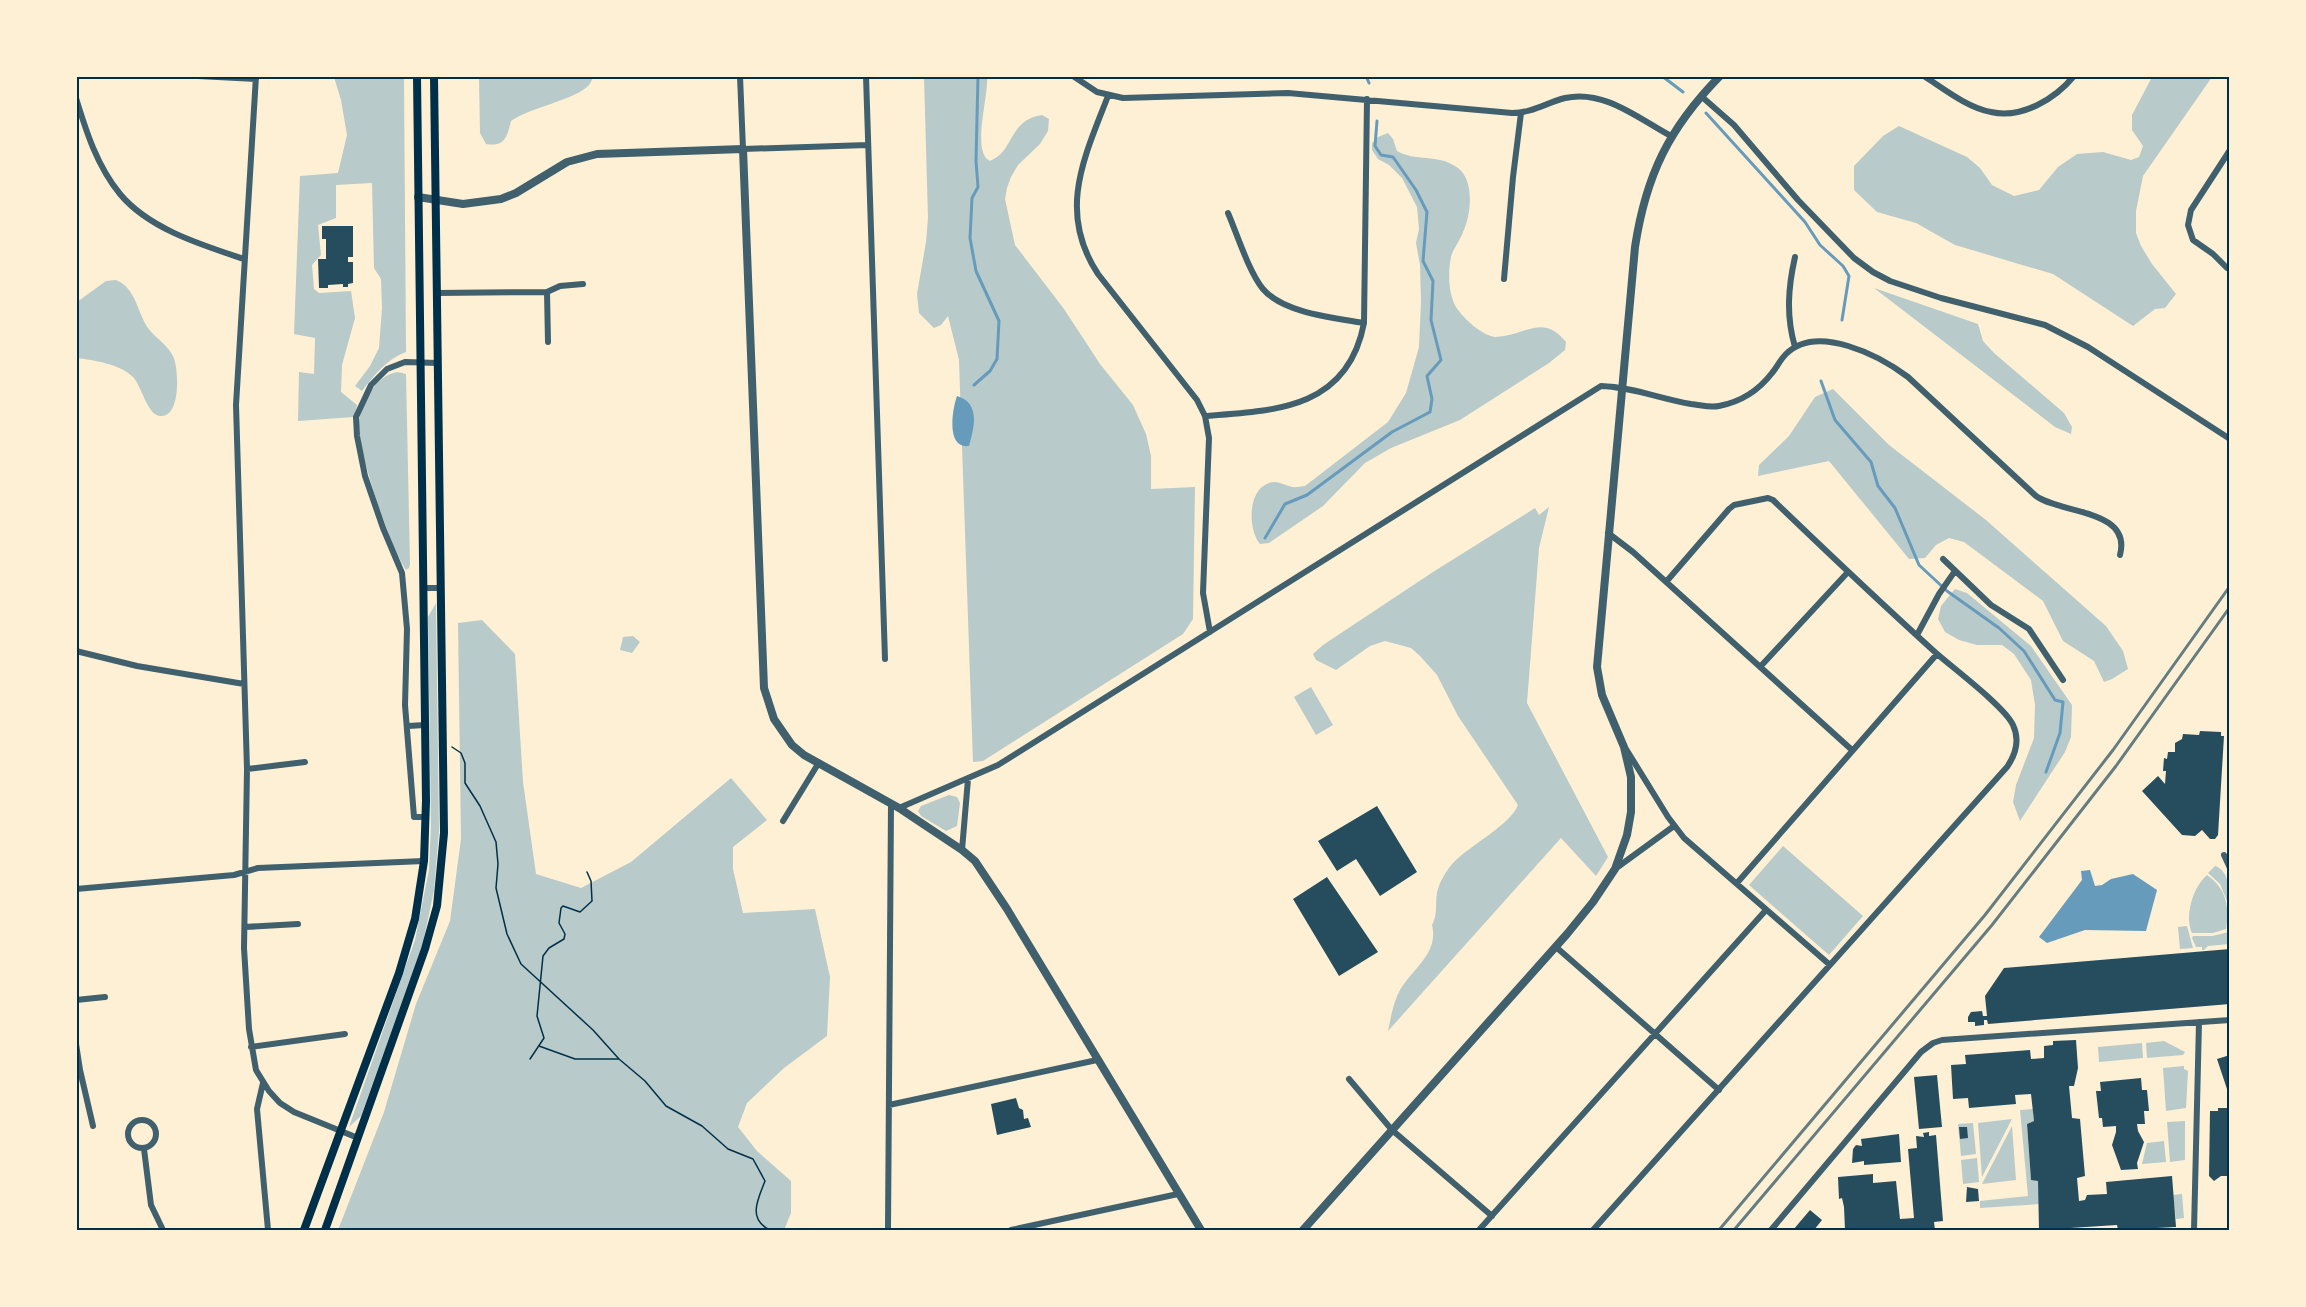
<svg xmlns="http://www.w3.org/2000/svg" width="2306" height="1307" font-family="'IBM Plex Serif',serif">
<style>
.green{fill:#b9caca}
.water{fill:#669bbc}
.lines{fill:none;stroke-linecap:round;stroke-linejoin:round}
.stream{stroke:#669bbc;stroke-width:3}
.building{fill:#264d5e}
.path{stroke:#003049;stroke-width:1.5}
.minor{stroke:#3f606c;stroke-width:6}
.tertiary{stroke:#3f606c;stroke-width:8}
.secondary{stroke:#003049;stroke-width:8}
.rail{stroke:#657d81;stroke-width:3}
.neatline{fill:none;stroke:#003049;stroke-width:2}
</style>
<rect width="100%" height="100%" fill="#fdf0d5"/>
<path class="green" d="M334 77H404L406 352C387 359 374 375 362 391L355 386 370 366 379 348 382 308 381 279 374 268 372 183 336 185V218L318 225 321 255 312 265 314 289 319 293 351 291 355 318 342 365 341 392 357 405 354 417 298 421 299 372 314 374 315 338 294 334 300 176 338 173 347 135 341 100Z
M479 77V76L593 77C593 78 590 84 589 85 575 100 531 107 511 121 507 137 505 147 486 144L480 133Z
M924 77H987C989 95 971 153 990 161 1015 151 1008 120 1042 115L1049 119 1048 131 1040 144 1018 165 1011 177 1007 188 1005 199 1015 245 1064 309 1100 364 1133 405 1146 434 1151 456V489L1195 487 1193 619 1183 634 983 761 973 762 959 360 948 316 941 325 934 328 919 313 917 294 926 242 928 218Z
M2152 77H2212L2143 176 2136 211V233L2141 246 2152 264 2176 294 2165 308 2155 309 2133 326 2053 274 1955 245 1916 223 1877 212 1854 190V166L1883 136 1899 126 1967 157 1980 168 1992 185 2014 196 2039 190 2058 167 2077 154 2103 152 2131 160 2139 157 2143 146 2132 130V115Z
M1388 133 1393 139 1397 151C1415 162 1438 153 1458 168 1475 181 1471 215 1463 232 1460 241 1453 249 1451 257 1448 272 1448 293 1456 307 1463 318 1481 335 1495 337 1497 337 1503 336 1504 336 1531 331 1545 316 1566 342L1565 350 1549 363 1460 420 1391 448 1365 463 1323 506 1269 543 1260 544C1248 530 1247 490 1269 483 1277 480 1284 485 1292 487 1296 488 1301 486 1305 486L1388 422 1406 393 1419 347 1421 301 1420 265 1416 243 1419 229 1417 207 1402 178 1389 165 1378 159 1372 150V143L1378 137Z
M116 280C136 288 137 312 148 328 155 338 167 344 173 356 179 368 181 417 161 416 147 416 142 386 133 377 120 364 93 360 77 358V302L106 281Z
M1874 288 1978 324 1983 341 1994 353 2064 413 2072 427 2071 434 2055 427Z
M398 372 406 374 410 564 409 568 406 570C390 545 358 453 359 424 359 404 377 374 398 372Z
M1833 389 1889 445 1986 520 2106 626 2123 651 2128 669 2112 679 2104 682 2094 661 2063 641 2043 601 1964 542 1949 538 1936 545 1925 558 1909 559 1829 461 1758 476 1759 465 1789 436 1815 397Z
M1549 507 1539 548 1527 703 1608 857 1596 876 1561 838 1388 1031C1391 1017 1393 1003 1400 990 1413 968 1439 953 1432 925 1438 914 1435 905 1437 893 1439 882 1447 869 1455 861 1471 845 1511 824 1518 805L1458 716 1437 675 1420 656 1411 648 1385 641 1370 646 1336 670 1316 660 1313 654 1323 645 1433 572 1535 508 1539 515Z
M1955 589 1967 593 2031 646 2072 705 2071 737 2065 752 2020 821 2013 802 2016 785 2034 738 2035 705 2031 680 2014 654 2002 645H1977L1959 640 1945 632 1938 619 1941 606Z
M436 603 439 831 434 890 423 943 361 1116 349 1127 415 940 429 870 431 826 428 617Z
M482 620 515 654 523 782 536 874 581 888 631 862 731 778 767 820 733 847V869L743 913 815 909 830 977 827 1036 784 1068 747 1103 738 1127 757 1151 791 1181V1213L784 1230H338L384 1112 416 1004 450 921 461 839 458 623Z
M633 636 640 642 632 653 620 650 623 637Z
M1311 687 1333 725 1316 735 1294 697Z
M949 795 957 797 960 803 957 826 946 831 921 816 918 811 921 806Z
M1783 846 1863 916 1829 955 1749 885Z
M2215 866C2230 871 2230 893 2229 906L2220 884 2208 873Z
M2207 875C2226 888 2230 907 2226 929L2213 933H2192C2184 916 2193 887 2207 875Z
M2187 926 2193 948 2180 949 2178 927Z
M2229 932V944L2208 946 2204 950H2202V947H2196L2192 938 2193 936H2212Z
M2164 1041 2185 1052 2183 1055 2147 1058 2146 1043Z
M2142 1043 2143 1058 2099 1062 2098 1047Z
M2184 1066V1069L2188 1071 2186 1108 2166 1111 2163 1068Z
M2033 1109 2034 1121 2027 1124 2031 1180 2038 1181 2040 1204 1980 1208V1201L2028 1196 2020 1110Z
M2012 1119 1982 1177 1978 1123Z
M2185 1121V1160L2170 1162 2167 1122Z
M1973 1123 1976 1154 1961 1156 1958 1124Z
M2012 1126 2016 1180 1982 1184Z
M2164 1141 2166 1162 2142 1164 2147 1143Z
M1977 1158 1979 1182 1963 1184 1961 1160Z
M2182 1194 2184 1218 2176 1219 2173 1195Z"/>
<path class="water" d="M957 396C981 403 974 428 969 446 946 449 952 410 957 396Z
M2090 870 2095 886 2102 885 2111 879 2133 874 2157 890 2146 931 2085 930 2047 943 2039 937 2082 880 2081 871Z"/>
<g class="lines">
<path class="stream" d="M1366 76 1369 83
M1662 76 1683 92
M1706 113 1805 222 1820 245 1843 266 1849 276 1842 320
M1821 381 1835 420 1871 462 1878 486 1895 508 1919 565 1947 591 1999 628 2024 651 2055 700 2063 702 2060 733 2046 772
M974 385 990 371 997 359 999 321 976 271 970 238 972 198 978 187 976 161 978 76
M1265 538 1285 504 1307 495 1392 432 1430 412 1432 399 1427 376 1441 360 1431 320 1433 281 1423 261 1427 212 1416 190 1393 157 1381 155 1375 146 1377 121"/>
</g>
<path class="building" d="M322 226H353V257H348V262H353V283L348 284V287H343V284L328 285V288H319L318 259H326V239H322Z
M2200 731 2221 732V736H2224L2218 835 2215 839H2210L2202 830 2195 836 2182 835 2142 791 2158 776 2165 784 2166 771H2163L2164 758 2167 759 2168 752H2175V743L2182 739 2183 734 2199 735Z
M1377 806 1417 872 1380 896 1356 859 1337 871 1318 841Z
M1327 877 1378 952 1339 976 1293 899Z
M2230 949V1004L1988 1024 1987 1020H1984V1025L1975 1026V1022H1968V1017L1971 1012 1982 1011 1983 1016H1987L1985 996 2004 968Z
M2076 1040 2078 1068 2074 1086H2069L2072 1118 2080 1119 2085 1176 2077 1178 2079 1201 2085 1200 2087 1195 2107 1194 2106 1182 2172 1176 2176 1227 2118 1230 2117 1225 2039 1230 2038 1181 2031 1180 2027 1124 2034 1121 2031 1094 2015 1095 2016 1104 1969 1108 1968 1098 1953 1099 1951 1065 1966 1064 1965 1055 2030 1050 2031 1059 2044 1058V1046L2053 1045V1041Z
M2230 1055V1089H2227L2217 1059Z
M1937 1075 1942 1127 1919 1129 1914 1077Z
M2141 1078 2142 1090H2147L2149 1111H2144L2145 1124H2137L2138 1131 2144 1142 2137 1163 2138 1169 2121 1170 2112 1145 2116 1132V1126L2103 1127 2102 1118H2099L2096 1091H2101L2100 1082Z
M1016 1098 1019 1108 1023 1110 1024 1119 1028 1118 1031 1127 997 1135 991 1104Z
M2218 1108H2230V1176H2221L2214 1181 2209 1176 2210 1111H2218Z
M1959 1127H1967L1968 1138 1960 1139Z
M1929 1132V1136L1936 1135 1943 1221 1934 1222 1935 1230H1845L1844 1207 1842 1198 1839 1199 1838 1177 1873 1174V1183L1896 1181 1900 1219 1914 1218 1908 1149 1917 1148 1916 1136 1924 1137 1923 1133Z
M1899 1134 1901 1162 1864 1165V1161L1852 1163 1853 1149 1856 1145 1862 1146 1861 1139Z
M1967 1187 1978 1189 1979 1201 1966 1202Z
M1810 1210 1822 1220 1814 1230H1793Z"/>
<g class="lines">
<path class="path" d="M452 747 461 753 465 763V783L480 806 496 842 498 864 496 888 507 934 521 964 593 1030 619 1059 645 1081 666 1106 702 1126 728 1149 753 1159 765 1181C758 1199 747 1219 770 1230
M539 1046 575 1059H618
M530 1059 544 1038 537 1016 543 956 549 948 564 939 565 934 559 923 561 908 563 906 580 912 592 901 591 881 587 872"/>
<path class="minor" d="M198 76 256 79
M256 76 236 405 247 769 244 948 249 1029 256 1070 269 1091 280 1103 294 1112 358 1138
M740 76 743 149 867 145
M866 76 885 659
M1073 76 1097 92 1123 98 1288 93 1512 113C1532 113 1546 103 1565 98 1604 89 1639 119 1671 136
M1924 76C1944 89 1968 108 1991 112 2022 119 2055 99 2074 76
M1108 96C1084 158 1057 212 1098 274L1197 400 1205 416 1209 438 1203 593 1210 632
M1701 96 1734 125 1798 200 1854 258 1873 272 1890 281 1941 298 2045 325 2088 347 2230 439
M76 98C86 131 97 166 120 194 149 229 202 245 244 259
M1228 213C1237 234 1249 272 1263 289 1283 313 1335 318 1364 323
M2227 268 2213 254 2193 240 2188 225 2191 210 2230 150
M1504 279 1513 177 1521 113
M547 292 548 342
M436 293 547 292 560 286 583 284
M1795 347C1786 316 1788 288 1795 257
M1205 416C1277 411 1348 408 1364 323L1367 99
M1608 533 1633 552 1852 750
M1943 559 1991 605 2029 629 2063 680
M423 588H441
M1917 635 1939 594 1955 571
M76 651 137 666 244 684
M1760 667 1848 572
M408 726 425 725
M1626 749 1668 817 1684 838 1830 965
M247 769 305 762
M899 808 998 765 1601 386C1632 387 1661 399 1691 404 1701 405 1710 408 1719 406 1740 402 1759 390 1772 373 1777 367 1780 360 1786 354 1817 323 1880 356 1908 377L2036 496C2061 514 2132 509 2120 555
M426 817H414L405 705 407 629 402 573 383 528 365 476 357 436 356 417 371 385 387 369 405 362 438 363
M783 821 818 764
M962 850 968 779
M2224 855 2230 868
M1615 869 1674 826
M1737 883 1937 654
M76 889 234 875 258 868 424 861
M245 927 298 924
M1556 947 1719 1090
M76 1000 105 997
M76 1044 80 1070 93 1126
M251 1047 345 1034
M1349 1079 1392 1130 1492 1216
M263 1083 257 1109 268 1230
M889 1105 1097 1060
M128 1134a14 14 0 1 1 28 0a14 14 0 1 1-28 0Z
M144 1149 151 1205 163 1230
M888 1230 891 804
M1011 1230 1178 1194
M1479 1230 1766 910
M1593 1230 2007 767C2016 754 2020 740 2013 725 2005 707 1953 668 1936 653 1881 603 1827 552 1773 500L1768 498 1734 505 1729 509 1666 582
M1771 1230 1921 1052 1933 1043 1942 1040 2230 1020
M2194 1230 2199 1022"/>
<path class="tertiary" d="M418 197 463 204 501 199 516 193 567 162 597 154 743 149 764 688 774 719 792 745 804 755 899 808 962 850 975 861 1007 909 1201 1230
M1303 1230 1567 934 1593 902 1615 869 1627 835 1631 812V777L1624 747 1602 695 1597 667 1635 247C1646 175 1669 128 1720 76"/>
<path class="secondary" d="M304 1230 399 973 415 919 424 861 426 801 417 76
M325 1230 425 949 437 906 444 833 434 76"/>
<path class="rail" d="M1719 1230 1985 915 2113 750 2230 586
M1734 1230 1992 925 2116 766 2230 607"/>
</g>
<rect width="2306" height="1307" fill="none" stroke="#fdf0d5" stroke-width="156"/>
<rect x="78" y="78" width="2150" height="1151" class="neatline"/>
</svg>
